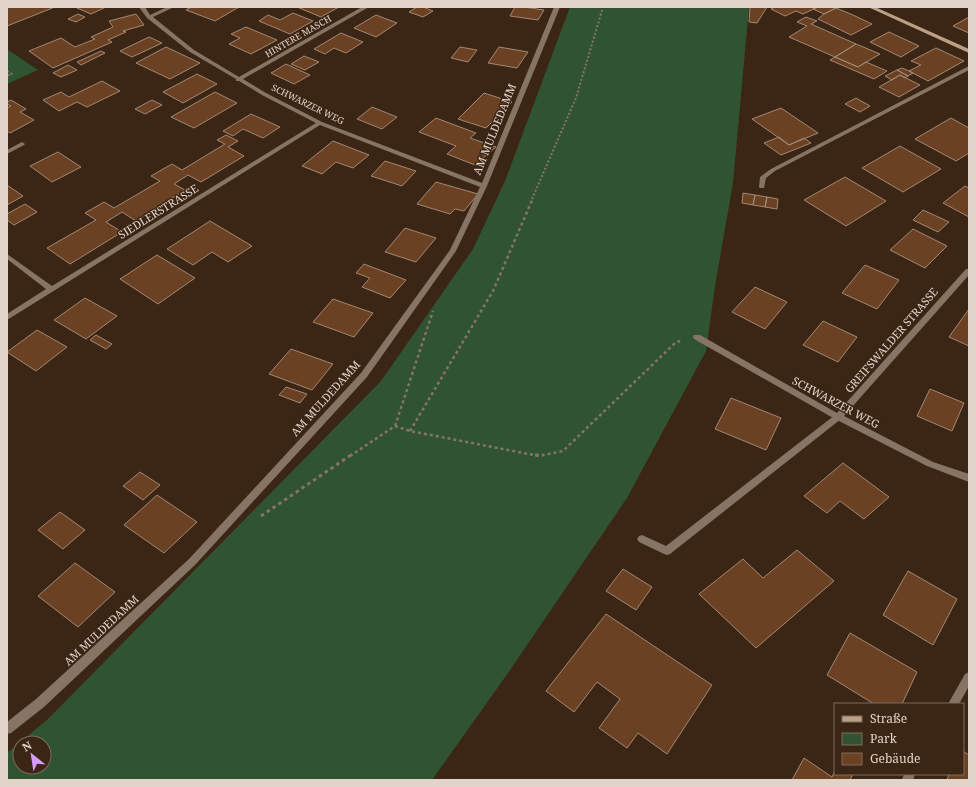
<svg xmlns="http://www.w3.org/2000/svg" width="976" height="787" font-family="'Noto Serif',serif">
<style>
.green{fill:#305432;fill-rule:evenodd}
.building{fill:#6a4223;stroke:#a38875}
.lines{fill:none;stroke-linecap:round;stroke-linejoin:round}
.path-far2{stroke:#867465;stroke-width:2;stroke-dasharray:2 2;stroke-linecap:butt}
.path-far1{stroke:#867465;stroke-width:2.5;stroke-dasharray:3 3;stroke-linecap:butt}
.path{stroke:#867465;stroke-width:3;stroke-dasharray:3.5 3.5;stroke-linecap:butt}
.service{fill:#867565;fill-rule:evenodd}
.minor{fill:#867565;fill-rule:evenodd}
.secondary{fill:#baa085;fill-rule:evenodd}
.labels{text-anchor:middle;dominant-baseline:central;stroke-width:3;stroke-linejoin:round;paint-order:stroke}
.far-street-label{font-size:9px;fill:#e2d4c9;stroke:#3b2514}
.street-label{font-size:11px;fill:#e2d4c9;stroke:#3b2514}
</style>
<rect width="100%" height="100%" fill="#3b2514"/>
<path class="green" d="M570 7H749L733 183 715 286 706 351 627 498 508 673 432 780H7V753L48 719 381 381 473 249 505 181ZM20 743H44V767H20Z
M7 49 38 70 7 84Z"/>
<path class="building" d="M9 7H55L7 26V8Z
M78 7H106L91 14 77 8Z
M191 7H239L215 21 186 10Z
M297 7H339L321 17Z
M417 7H423L433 11 423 17 409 12Z
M515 7H524L544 10 538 20 510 16Z
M750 7H767L757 23 749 22Z
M775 7H818L803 14 796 11 785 16 771 9Z
M818 7H835L836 8 824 14 813 9Z
M836 8 853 15 872 24 851 35 818 19 824 14Z
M293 13 313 21 290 34 259 21 268 15 280 20Z
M78 14 85 17 76 22 68 19Z
M136 14 144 25 123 31 126 32 108 40 112 42 53 68 29 51 61 38 75 47 95 39 91 37 113 27 109 21Z
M376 15 397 23 376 37 354 28Z
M806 17 817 21 811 24 856 44 835 57 789 37 807 26 797 22Z
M969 17V33L953 26Z
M246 27 277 40 251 54 229 44 240 38 231 34Z
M889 32 919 46 901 57 870 42Z
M341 33 363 42 346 53 334 48 325 54 314 49Z
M149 37 162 43 132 57 120 51Z
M856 44 880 54 858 67 835 57Z
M166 47 200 63 170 79 136 63Z
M460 47 477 50 468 62 451 58Z
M499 47 528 52 517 68 488 63Z
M936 48 964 61 928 81 909 71 921 65 911 61Z
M101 51 105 53 81 65 77 62Z
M304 56 319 62 305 70 291 64Z
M835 57 858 67 866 62 887 71 874 79 830 60Z
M286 64 310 75 294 84 271 73Z
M68 65 77 70 61 77 53 73Z
M902 68 909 71 913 73 908 76 897 70Z
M897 70 908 76 905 78 900 75 892 80 885 76Z
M197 74 217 84 183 103 163 92Z
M900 75 920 85 899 97 879 87Z
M102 81 120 91 87 107 77 102 59 111 43 100 61 92 69 97Z
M215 92 237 103 194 128 171 117Z
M484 93 512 102 486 128 458 119Z
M856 98 870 106 860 112 845 104Z
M11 100 26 109 20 112 34 120 10 133 7 131V108L11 106 7 104V102Z
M152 100 162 105 145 114 135 109Z
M372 107 397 117 382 129 357 119Z
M781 108 818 133 789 145 752 119Z
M251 114 280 127 263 138 243 129 233 136 223 131Z
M436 118 476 133 470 138 496 147 475 165 447 154 456 146 419 132Z
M951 118 969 128V153L956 161 915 139Z
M226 135 238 141 228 147 244 156 201 182 188 175 174 184 185 190 136 221 122 212 106 222 122 232 70 264 47 248 96 220 85 213 104 202 114 208 160 181 151 176 172 164 182 170 225 144 217 140Z
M779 137 789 145 804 138 811 143 781 155 764 143Z
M333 141 369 155 353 168 336 162 322 174 302 166Z
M900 146 941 169 903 192 862 168Z
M58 152 81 167 52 182 30 166Z
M385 161 416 171 402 186 371 176Z
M845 177 886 201 846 226 804 200Z
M436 182 478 194 464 211 455 209 450 214 417 204Z
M7 185 23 196 7 205Z
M965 186 969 188V217L943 203Z
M743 193 755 195 753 205 742 203Z
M755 195 767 197 765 207 753 205Z
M767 197 778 199 777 209 765 207Z
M25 204 37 212 14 225 7 220V214Z
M923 210 949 222 938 232 913 220Z
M210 221 252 246 228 262 212 252 193 265 167 249Z
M405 228 436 238 416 262 385 252Z
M913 229 947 246 925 268 890 250Z
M157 255 195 278 158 304 120 279Z
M364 264 406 280 390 298 362 287 370 278 356 273Z
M865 265 899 280 877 309 842 293Z
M755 287 787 302 765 329 732 312Z
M85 298 117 316 86 339 54 320Z
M333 299 373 313 354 337 313 322Z
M969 309V346L949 337Z
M823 321 857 337 838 362 803 345Z
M37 330 67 347 36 371 7 352Z
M96 335 112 344 106 349 90 340Z
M291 349 333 364 312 390 269 374Z
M286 387 307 394 300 403 279 395Z
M930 389 964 403 952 431 917 416Z
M731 398 781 418 766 450 715 429Z
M843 463 889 497 864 519 840 501 827 513 804 496Z
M140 472 160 485 143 500 123 486Z
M157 495 197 522 164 553 124 525Z
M60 512 85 530 63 549 38 530Z
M797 550 834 581 756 648 699 594 743 559 763 578Z
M75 563 115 592 78 627 38 596Z
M623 569 652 587 636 610 606 591Z
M908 571 957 599 933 645 883 615Z
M606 614 712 685 667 754 638 733 627 748 599 728 620 699 597 682 574 712 546 691Z
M850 633 917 672 902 704H874L827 675Z
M963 751 969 755V780H947L949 774H963Z
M804 758 832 777 835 771V774H853L850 780H792Z"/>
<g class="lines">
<path class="path-far2" d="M7 71 12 74 7 76
M532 199 576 98 603 7"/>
<path class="path-far1" d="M395 426 410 431 539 456 563 451 676 342 681 341
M410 431 493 291 533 198
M350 456 395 426 433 311"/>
<path class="path" d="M535 455H543
M261 516 351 455"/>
<path class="service" d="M969 66V70L775 171 766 178 764 188H760L759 187 760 177 771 169Z
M838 414 841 415 842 417 841 419 670 554 667 555 664 554 639 542 637 539 639 536 642 535 666 546 835 415Z"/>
<path class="minor" d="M139 7H145L150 15 167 7H174L153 17 194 50 239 77 362 7H369L243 79 266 93 322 122 482 183 554 7H560L487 186 456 251 367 377 195 565 44 707 11 733 7 734V722L36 699 189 559 361 373 450 250 480 187 320 125 7 320V314L46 289 7 259V254L52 286 316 123 262 95 239 81H236V79L190 52 147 18Z
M22 142 25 144 24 145 7 154V150Z
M966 269H969V275L844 416 933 462 969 474V482L927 466 835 419 694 339 693 337 694 335H700L837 413Z
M969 672V686L959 704H948L965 674Z
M904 774H915L913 780H902Z"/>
<path class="secondary" d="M868 7H875L969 49V53Z"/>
</g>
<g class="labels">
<g class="far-street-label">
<text transform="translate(298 36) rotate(-30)">HINTERE MASCH</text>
<text transform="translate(308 104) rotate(26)">SCHWARZER WEG</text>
</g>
<g class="street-label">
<text transform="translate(494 129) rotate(-68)">AM MULDEDAMM</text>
<text transform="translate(158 211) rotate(-32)">SIEDLERSTRASSE</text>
<text transform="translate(891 340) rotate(-49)">GREIFSWALDER STRASSE</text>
<text transform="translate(325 398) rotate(-48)">AM MULDEDAMM</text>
<text transform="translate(836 402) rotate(28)">SCHWARZER WEG</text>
<text transform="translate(101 630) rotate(-43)">AM MULDEDAMM</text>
</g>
</g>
<rect width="976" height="787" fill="none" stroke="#e2d4c9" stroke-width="16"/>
<rect x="834" y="703" width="130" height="72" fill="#3b2514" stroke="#7e6b5c"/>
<rect x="842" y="716" width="20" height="6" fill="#baa085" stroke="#7e6b5c"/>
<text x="870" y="723" font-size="12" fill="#e2d4c9">Straße</text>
<rect x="842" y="733" width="20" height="12" fill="#305432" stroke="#7e6b5c"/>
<text x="870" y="743" font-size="12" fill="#e2d4c9">Park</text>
<rect x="842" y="753" width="20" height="12" fill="#6a4223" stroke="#7e6b5c"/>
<text x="870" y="763" font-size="12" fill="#e2d4c9">Gebäude</text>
<g transform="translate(32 755) rotate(330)"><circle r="19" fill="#3b2514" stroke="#7e6b5c"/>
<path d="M0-3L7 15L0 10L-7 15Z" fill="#d49cfc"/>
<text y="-6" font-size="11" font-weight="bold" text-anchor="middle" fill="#e2d4c9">N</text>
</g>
</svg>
